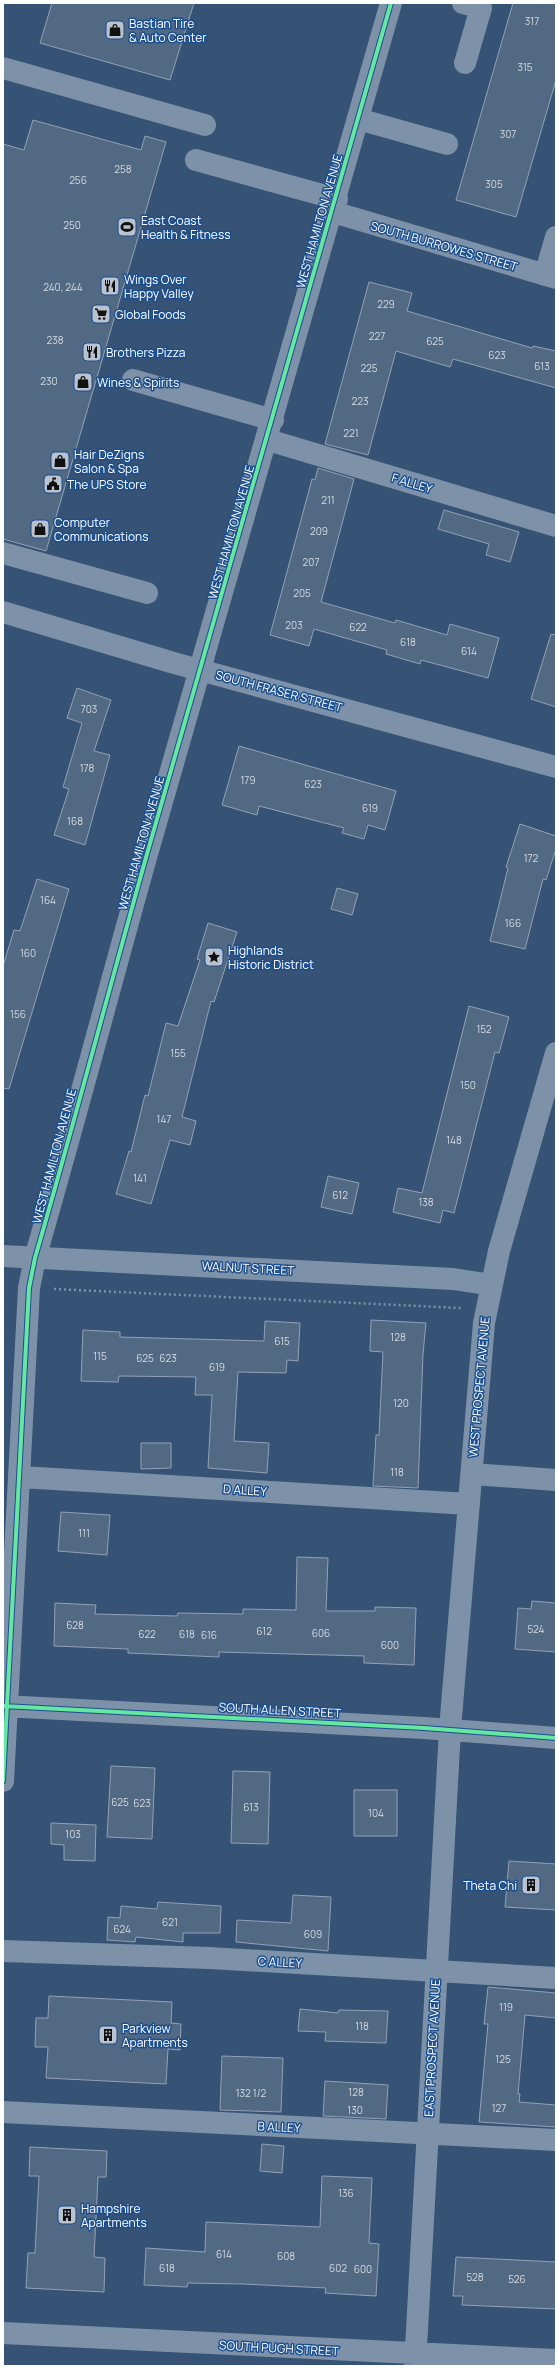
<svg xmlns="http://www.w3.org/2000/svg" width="559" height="2369" font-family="Manrope,sans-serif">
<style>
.building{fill:#526984;stroke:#92a2b6}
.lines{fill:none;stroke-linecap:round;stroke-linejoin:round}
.path{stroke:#7d92a8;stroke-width:2.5;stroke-dasharray:2 3;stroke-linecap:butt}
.minor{stroke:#7d92a8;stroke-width:22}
.cycleway-casing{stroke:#1b4f8f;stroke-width:6}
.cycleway{stroke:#66e7a1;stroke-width:4}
.labels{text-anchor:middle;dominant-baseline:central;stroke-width:3;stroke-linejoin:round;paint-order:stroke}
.number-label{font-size:10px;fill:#d4dae0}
.poi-label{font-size:12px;fill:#fff;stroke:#1b4f8f;text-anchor:start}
.street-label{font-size:12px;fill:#fff;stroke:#1b4f8f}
</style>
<rect width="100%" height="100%" fill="#365274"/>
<path class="building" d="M52 3H194L170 80 40 43Z
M513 3H556V80L516 217 456 200Z
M33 120 141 150 145 136 166 142 46 551 3 539V144L24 150Z
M369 282 412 293 407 311 532 348 533 346 556 351V388L453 359 450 367 396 351 368 455 325 444Z
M318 468 354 479 321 602 395 623 396 620 447 635 450 624 499 638 488 678 421 660 420 664 386 654 387 650 314 629 309 646 270 635 312 479 315 480Z
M444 510 519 532 510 562 486 555 489 544 438 529Z
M551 634 556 635V707L531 699Z
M77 688 111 700 94 751 110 755 85 845 54 835 69 789 63 787 82 723 67 718Z
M239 746 396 791 385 830 368 825 364 839 342 833 344 828 259 806 257 815 222 805Z
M520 824 556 836V849L546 880 543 879 525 949 490 941 508 868 506 867Z
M37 879 69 889 9 1089 3 1088V966L14 930 20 931Z
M337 888 358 894 352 915 331 909Z
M208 923 237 932 214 1002 211 1001 182 1117 196 1121 190 1145 170 1140 151 1204 116 1194 129 1151 131 1152 145 1095 148 1096 166 1023 178 1026 200 960 197 959Z
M469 1006 509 1017 499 1053 495 1052 454 1213 443 1210 440 1223 393 1212 398 1188 422 1193Z
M328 1176 359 1183 352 1214 321 1207Z
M371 1320 426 1323 423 1354 418 1488 373 1486 376 1435H379L383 1352 370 1351Z
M265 1321 300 1323 298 1361 287 1360 286 1373 238 1372 234 1441 269 1443 267 1473 208 1468 212 1395H195L196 1377 119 1376 118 1382 81 1381 83 1330 120 1332V1337L264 1341Z
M141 1443H171V1468L141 1469Z
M61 1512 110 1515 107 1555 58 1551Z
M297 1557 328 1558 326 1611H375V1607L416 1608 414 1665 364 1663V1656L219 1652V1657L197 1656 128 1653V1649L54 1646 55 1603 96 1605 95 1614 177 1616 178 1613 243 1614V1609L296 1610Z
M532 1601 556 1603V1652L515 1649 518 1608 531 1609Z
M111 1766 155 1768 152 1839 107 1837Z
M233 1771 270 1772 268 1844 231 1843Z
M354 1790H397V1836H354Z
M51 1823 96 1825 95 1861 64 1860V1845L51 1844Z
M509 1861 556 1864V1910L505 1907Z
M293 1895 331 1897 328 1951 236 1942 237 1920 291 1923Z
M158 1902 221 1906 220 1933H183V1942L136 1937 135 1942 107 1940 108 1917 120 1918 121 1906 157 1909Z
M488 1987 556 1993V2018L525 2015 518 2094H520L519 2102 556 2105V2127L479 2122 488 2024H484Z
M49 1996 172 2002 171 2023 181 2024 180 2050 168 2049 166 2084 46 2078 48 2047H35L36 2018H48Z
M300 2009 338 2013 339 2010 388 2011 386 2043 325 2041 326 2032 298 2031Z
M222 2056 283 2058 281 2112 220 2110Z
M325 2081 388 2085 386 2119 323 2116Z
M262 2144 284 2146 282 2173 260 2171Z
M30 2147 107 2151 106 2177H98L94 2257 105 2258 104 2292 26 2288 28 2253H35L39 2176H29Z
M322 2176 372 2178 369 2243 379 2244 376 2296 325 2293 326 2288 242 2284 188 2283 187 2287 144 2285 146 2248 205 2252 206 2222 320 2227Z
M456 2257 556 2262V2309L462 2305 463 2296H453Z"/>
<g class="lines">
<path class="path" d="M54 1289 461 1308"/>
<path class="minor" d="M463 3 481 8 465 63
M3 68 205 125
M358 119 447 144
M196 160 337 199
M333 212 556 278
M545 275 556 237
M133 380 273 420
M268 440 556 526
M3 553 147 593
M3 612 174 663 556 767
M3 1256 453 1279 492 1285
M472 1474 556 1480
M21 1477 469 1504
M3 1706 424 1728 556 1738
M3 1781 29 1288 35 1258C74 1124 109 989 147 854 229 570 312 287 391 3
M3 1951 209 1958 556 1978
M3 2112 556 2140
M3 2333 556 2360
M415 2366 450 1729 484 1323 499 1251 556 1053"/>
<g class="cycleway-casing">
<path id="cycleway" d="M3 1706 424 1728 556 1738
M3 1781 29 1288 35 1258C74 1124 109 989 147 854 229 570 312 287 391 3"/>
</g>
<use href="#cycleway" class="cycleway"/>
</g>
<defs>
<g id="shop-square" transform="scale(1)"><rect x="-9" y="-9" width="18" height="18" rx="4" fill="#b9c2ce" stroke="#1b4f8f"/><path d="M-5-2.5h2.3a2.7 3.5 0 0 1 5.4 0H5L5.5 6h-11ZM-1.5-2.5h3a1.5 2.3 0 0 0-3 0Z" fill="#111"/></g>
<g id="stadium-square" transform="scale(1)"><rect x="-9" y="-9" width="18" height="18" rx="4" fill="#b9c2ce" stroke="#1b4f8f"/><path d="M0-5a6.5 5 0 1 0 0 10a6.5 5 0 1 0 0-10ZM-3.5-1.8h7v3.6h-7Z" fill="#111"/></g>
<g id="restaurant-square" transform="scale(1)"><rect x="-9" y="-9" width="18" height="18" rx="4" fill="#b9c2ce" stroke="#1b4f8f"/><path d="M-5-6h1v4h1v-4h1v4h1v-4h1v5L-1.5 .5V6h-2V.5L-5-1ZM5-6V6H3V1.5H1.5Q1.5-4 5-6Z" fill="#111"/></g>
<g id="supermarket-square" transform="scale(1)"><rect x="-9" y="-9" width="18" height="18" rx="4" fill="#b9c2ce" stroke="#1b4f8f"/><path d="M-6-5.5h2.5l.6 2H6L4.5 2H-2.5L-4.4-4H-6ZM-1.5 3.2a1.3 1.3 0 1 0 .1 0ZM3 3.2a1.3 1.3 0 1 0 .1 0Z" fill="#111"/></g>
<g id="civic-square" transform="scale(1)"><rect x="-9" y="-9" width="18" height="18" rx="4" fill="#b9c2ce" stroke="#1b4f8f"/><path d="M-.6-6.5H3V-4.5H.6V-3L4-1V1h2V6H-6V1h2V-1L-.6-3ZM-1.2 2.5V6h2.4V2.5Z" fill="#111"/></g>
<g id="sight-square" transform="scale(1)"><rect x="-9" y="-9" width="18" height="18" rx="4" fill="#b9c2ce" stroke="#1b4f8f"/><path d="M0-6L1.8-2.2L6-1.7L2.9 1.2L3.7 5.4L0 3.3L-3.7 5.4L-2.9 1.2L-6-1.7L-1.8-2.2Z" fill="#111"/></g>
<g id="building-square" transform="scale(1)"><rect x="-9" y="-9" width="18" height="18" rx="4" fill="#b9c2ce" stroke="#1b4f8f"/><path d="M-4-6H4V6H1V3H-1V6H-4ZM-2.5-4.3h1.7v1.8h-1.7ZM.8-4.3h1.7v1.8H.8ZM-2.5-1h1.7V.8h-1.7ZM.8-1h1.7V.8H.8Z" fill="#111"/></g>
</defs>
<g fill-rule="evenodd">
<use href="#shop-square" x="115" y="30"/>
<use href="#stadium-square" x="127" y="227"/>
<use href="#restaurant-square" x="110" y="286"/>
<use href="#supermarket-square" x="101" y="314"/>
<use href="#restaurant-square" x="92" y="352"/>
<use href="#shop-square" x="83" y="382"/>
<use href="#shop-square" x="60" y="461"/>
<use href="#civic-square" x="53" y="484"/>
<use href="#shop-square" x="40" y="529"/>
<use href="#sight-square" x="214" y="957"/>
<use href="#building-square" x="531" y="1885"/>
<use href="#building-square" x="108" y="2035"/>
<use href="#building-square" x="67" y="2215"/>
</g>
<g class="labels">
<g class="number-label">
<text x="532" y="21">317</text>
<text x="525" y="67">315</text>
<text x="508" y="134">307</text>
<text x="123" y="169">258</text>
<text x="78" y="180">256</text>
<text x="494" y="184">305</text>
<text x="72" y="225">250</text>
<text x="63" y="287">240, 244</text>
<text x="386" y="304">229</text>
<text x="377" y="336">227</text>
<text x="55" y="340">238</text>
<text x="435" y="341">625</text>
<text x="497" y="355">623</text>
<text x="542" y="366">613</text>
<text x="369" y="368">225</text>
<text x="49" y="381">230</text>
<text x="360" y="401">223</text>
<text x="351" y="433">221</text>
<text x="328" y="500">211</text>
<text x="319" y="531">209</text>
<text x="311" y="562">207</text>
<text x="302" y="593">205</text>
<text x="294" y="625">203</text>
<text x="358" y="627">622</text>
<text x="408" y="642">618</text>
<text x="469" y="651">614</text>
<text x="89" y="709">703</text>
<text x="87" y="768">178</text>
<text x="248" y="780">179</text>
<text x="313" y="784">623</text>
<text x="370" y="808">619</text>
<text x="75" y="821">168</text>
<text x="531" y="858">172</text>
<text x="48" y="900">164</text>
<text x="513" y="923">166</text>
<text x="28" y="953">160</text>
<text x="18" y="1014">156</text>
<text x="484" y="1029">152</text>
<text x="178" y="1053">155</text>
<text x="468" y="1085">150</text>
<text x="164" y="1119">147</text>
<text x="454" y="1140">148</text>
<text x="140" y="1178">141</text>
<text x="340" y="1195">612</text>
<text x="426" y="1202">138</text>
<text x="398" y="1337">128</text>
<text x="282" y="1341">615</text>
<text x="100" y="1356">115</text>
<text x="145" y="1358">625</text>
<text x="168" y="1358">623</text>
<text x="217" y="1367">619</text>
<text x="401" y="1403">120</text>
<text x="397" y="1472">118</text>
<text x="84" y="1533">111</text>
<text x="75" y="1625">628</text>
<text x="536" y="1629">524</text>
<text x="264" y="1631">612</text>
<text x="321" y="1633">606</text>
<text x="147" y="1634">622</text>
<text x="187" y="1634">618</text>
<text x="209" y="1635">616</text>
<text x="390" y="1645">600</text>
<text x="120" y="1802">625</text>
<text x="142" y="1803">623</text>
<text x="251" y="1807">613</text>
<text x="376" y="1813">104</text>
<text x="73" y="1834">103</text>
<text x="170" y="1922">621</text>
<text x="122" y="1929">624</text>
<text x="313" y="1934">609</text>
<text x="506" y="2007">119</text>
<text x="362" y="2026">118</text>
<text x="503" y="2059">125</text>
<text x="356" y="2092">128</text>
<text x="251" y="2093">132 1/2</text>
<text x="499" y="2108">127</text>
<text x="355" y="2110">130</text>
<text x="346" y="2193">136</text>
<text x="224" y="2254">614</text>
<text x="286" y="2256">608</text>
<text x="167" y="2268">618</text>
<text x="338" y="2268">602</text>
<text x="363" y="2269">600</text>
<text x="475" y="2277">528</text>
<text x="517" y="2279">526</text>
</g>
<g class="poi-label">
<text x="129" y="23">Bastian Tire<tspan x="129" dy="14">&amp; Auto Center</tspan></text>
<text x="141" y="220">East Coast<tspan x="141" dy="14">Health &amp; Fitness</tspan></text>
<text x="124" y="279">Wings Over<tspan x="124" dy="14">Happy Valley</tspan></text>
<text x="115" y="314">Global Foods</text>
<text x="106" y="352">Brothers Pizza</text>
<text x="97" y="382">Wines &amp; Spirits</text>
<text x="74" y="454">Hair DeZigns<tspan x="74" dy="14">Salon &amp; Spa</tspan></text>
<text x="67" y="484">The UPS Store</text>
<text x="54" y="522">Computer<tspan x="54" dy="14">Communications</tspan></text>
<text x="228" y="950">Highlands<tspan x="228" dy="14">Historic District</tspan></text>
<text x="517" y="1885" text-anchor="end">Theta Chi</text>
<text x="122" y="2028">Parkview<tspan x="122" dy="14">Apartments</tspan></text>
<text x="81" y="2208">Hampshire<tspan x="81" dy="14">Apartments</tspan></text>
</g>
<g class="street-label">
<text transform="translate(319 221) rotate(-74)">WEST HAMILTON AVENUE</text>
<text transform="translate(444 246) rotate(16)">SOUTH BURROWES STREET</text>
<text transform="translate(412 483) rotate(17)">F ALLEY</text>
<text transform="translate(231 532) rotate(-74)">WEST HAMILTON AVENUE</text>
<text transform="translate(279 691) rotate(15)">SOUTH FRASER STREET</text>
<text transform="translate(141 843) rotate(-74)">WEST HAMILTON AVENUE</text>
<text transform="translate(54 1156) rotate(-75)">WEST HAMILTON AVENUE</text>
<text transform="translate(248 1268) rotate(3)">WALNUT STREET</text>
<text transform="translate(479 1387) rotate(-85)">WEST PROSPECT AVENUE</text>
<text transform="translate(245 1490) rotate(4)">D ALLEY</text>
<text transform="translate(280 1710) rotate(3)">SOUTH ALLEN STREET</text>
<text transform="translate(280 1962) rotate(3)">C ALLEY</text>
<text transform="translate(432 2048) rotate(-87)">EAST PROSPECT AVENUE</text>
<text transform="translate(279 2127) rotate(3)">B ALLEY</text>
<text transform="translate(279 2348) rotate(3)">SOUTH PUGH STREET</text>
</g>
</g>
<rect width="559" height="2369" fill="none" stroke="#ffffff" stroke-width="8"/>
</svg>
